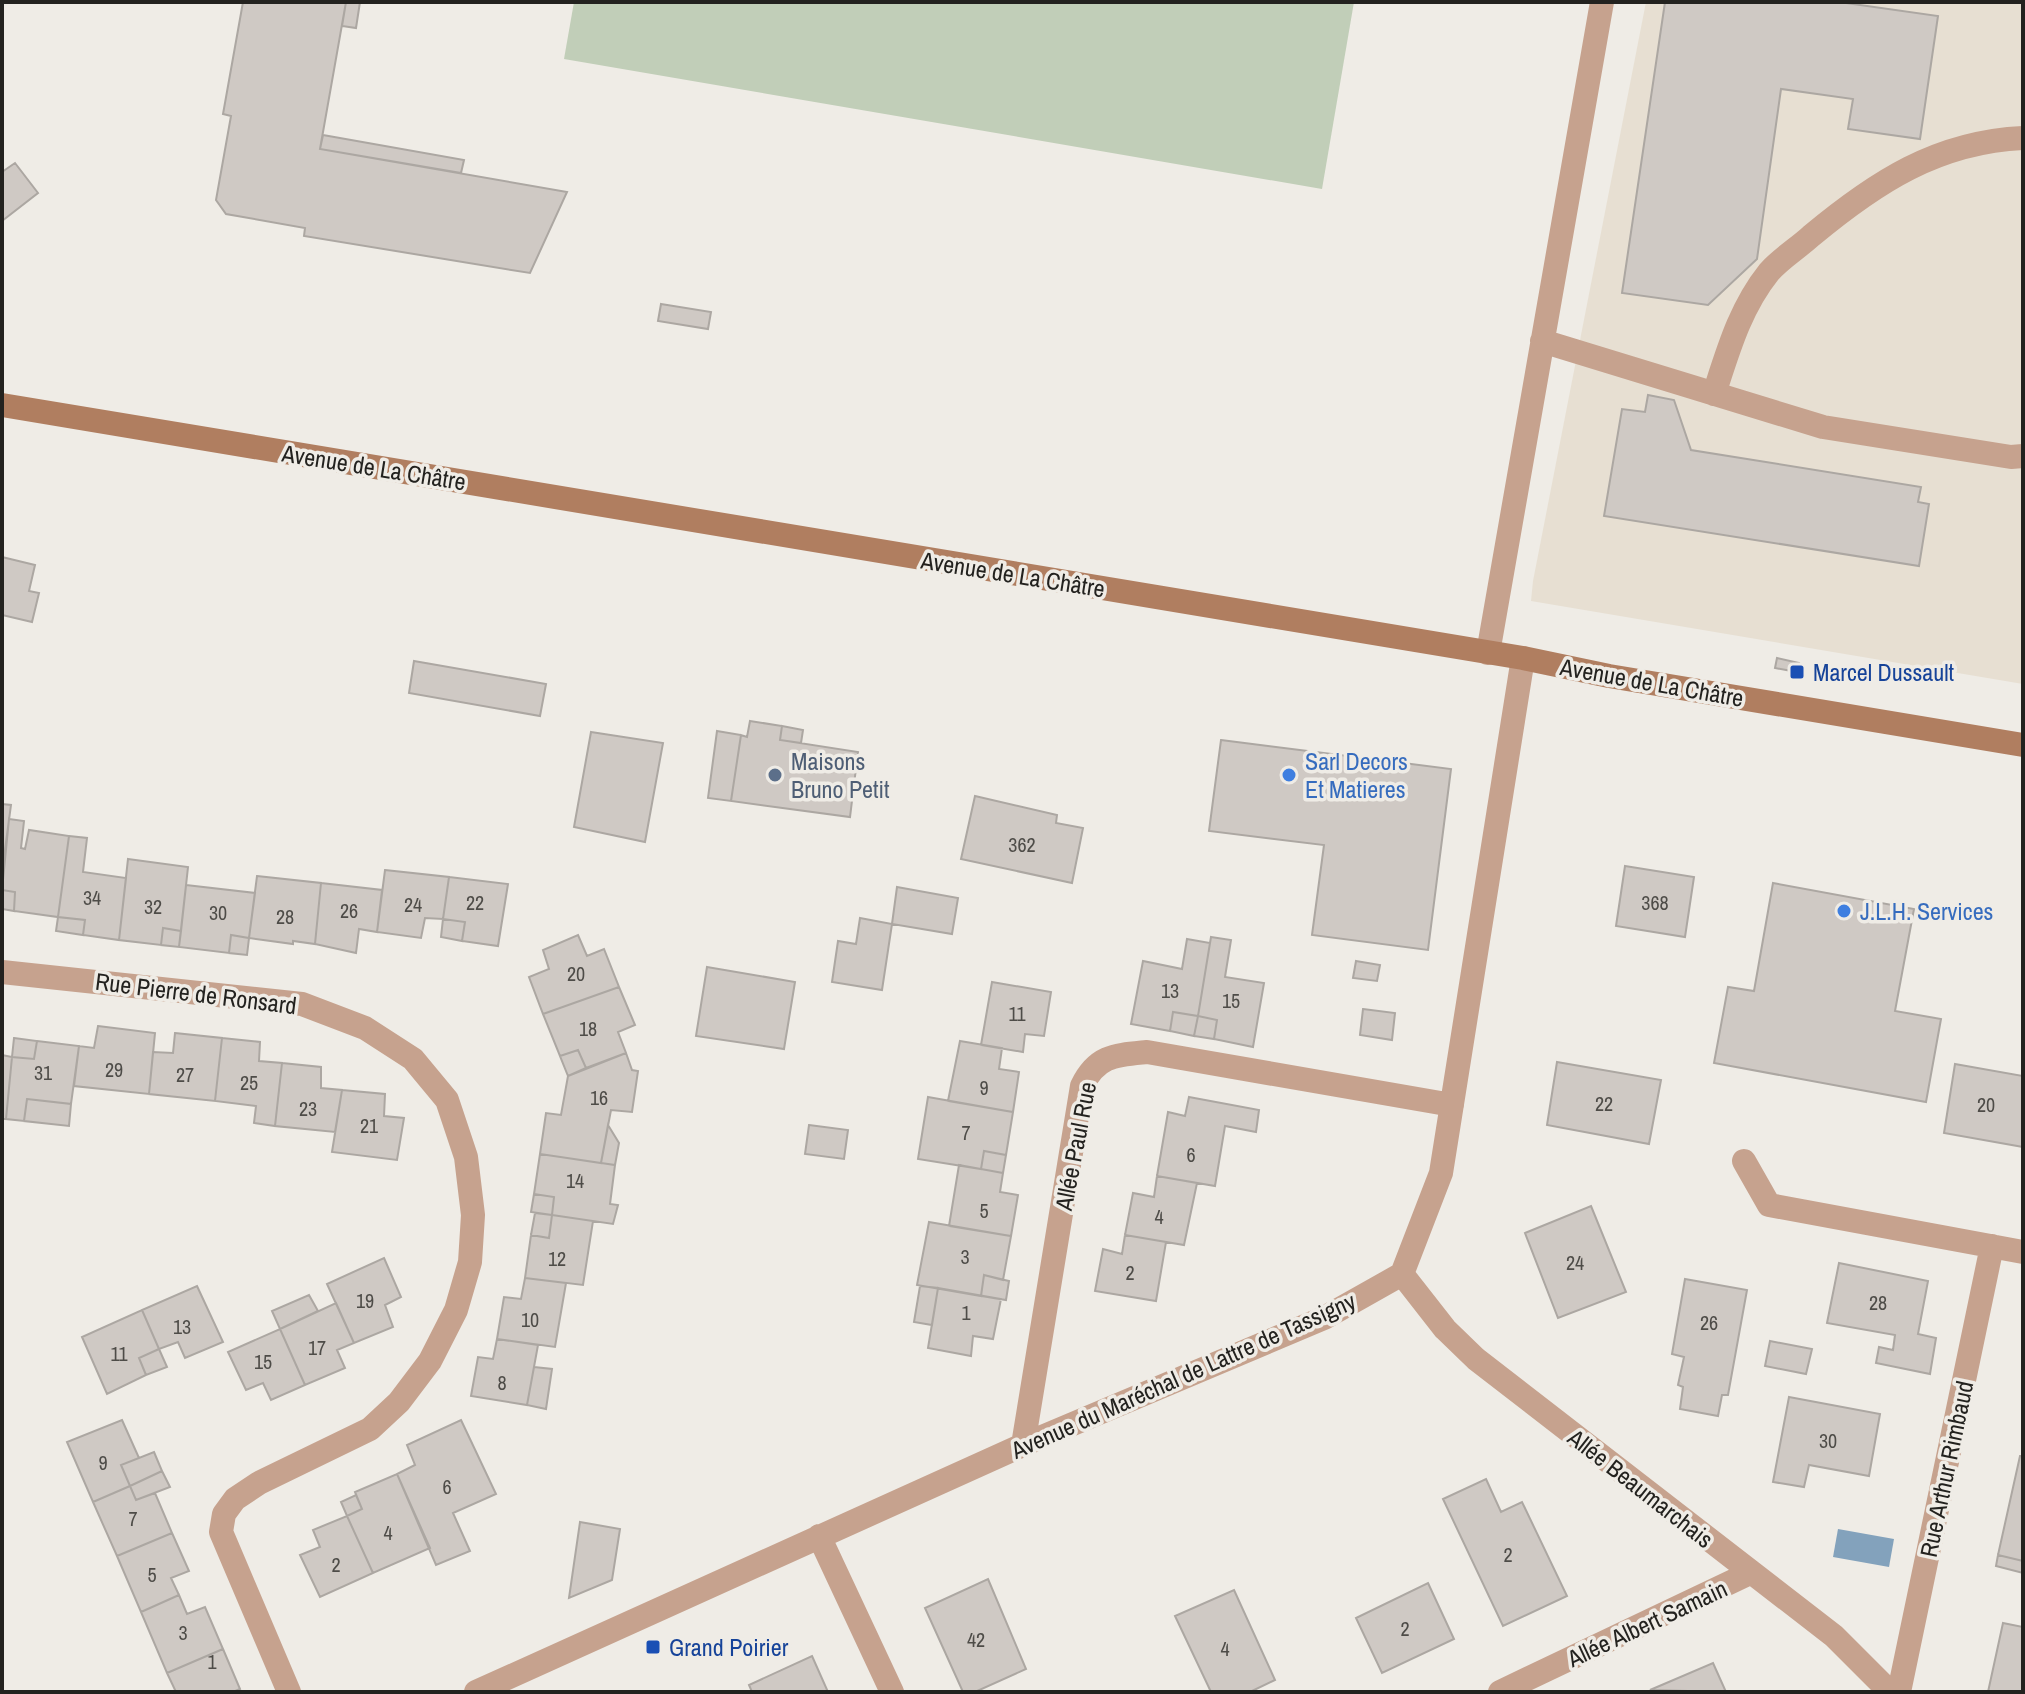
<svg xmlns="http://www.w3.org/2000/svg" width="2025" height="1694" font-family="'Archivo Narrow',sans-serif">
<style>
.built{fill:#e7dfd2}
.green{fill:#c1ceb8}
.water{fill:#83a2bc}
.building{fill:#cfc9c4;stroke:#aca7a2;stroke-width:2}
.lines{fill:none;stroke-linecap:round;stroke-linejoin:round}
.service{stroke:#c6a28e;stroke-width:24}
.minor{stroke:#c6a28e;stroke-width:24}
.secondary{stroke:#b07e60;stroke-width:24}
.transit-dot{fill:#1a4fb4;stroke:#efece6;stroke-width:3}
.service-dot{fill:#5c6f8a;stroke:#efece6;stroke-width:3}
.shop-dot{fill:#3f7fe0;stroke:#efece6;stroke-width:3}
.labels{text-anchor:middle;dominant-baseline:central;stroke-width:7;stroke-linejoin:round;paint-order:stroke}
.number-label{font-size:20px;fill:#4e4c48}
.street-label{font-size:24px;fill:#23221f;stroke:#efece6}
.transit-label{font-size:24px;fill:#164399;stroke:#efece6;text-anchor:start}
.service-label{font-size:24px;fill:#4e5e75;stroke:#efece6;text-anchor:start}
.shop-label{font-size:24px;fill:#366cbe;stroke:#efece6;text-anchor:start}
</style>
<rect width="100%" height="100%" fill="#efece6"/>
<path class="built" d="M1646 2H2023V684L1531 601 1533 581Z"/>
<path class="green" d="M574 2H1354L1322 189 564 59Z"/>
<path class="water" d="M1838 1529 1894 1539 1889 1567 1833 1557Z"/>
<path class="building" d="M243 2H346L320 149 567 192 530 273 304 236 305 228 226 214 216 200 231 116 223 114Z
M346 2H360L356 28 342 26Z
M1665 2H1839L1938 16 1920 139 1848 129 1853 99 1781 89 1757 259 1708 305 1622 293Z
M323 135 464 160 461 173 320 149Z
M15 163 38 193 2 221V172Z
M661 304 711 312 708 329 658 321Z
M1648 395 1674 400 1691 450 1921 487 1918 502 1929 504 1919 566 1604 516 1622 409 1645 412Z
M2 557 35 565 29 591 39 593 32 622 2 615Z
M1777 658 1799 663 1797 672 1775 668Z
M414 661 546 684 540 716 409 693Z
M750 721 782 726 780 740 858 752 850 817 731 801 741 735 747 737Z
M782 726 803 730 801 743 780 740Z
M717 731 741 735 731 801 708 798Z
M591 732 663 743 645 842 574 827Z
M1221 740 1451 769 1428 950 1312 935 1324 845 1209 831Z
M975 796 1057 815 1056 823 1083 828 1072 883 961 859Z
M2 804 11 805 2 872Z
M9 819 24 821 21 848 25 849 29 830 69 836 58 917 14 911 15 892 2 890Z
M69 836 87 838 83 872 126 878 119 940 83 935 85 920 58 917Z
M128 859 188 867 181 931 163 928 161 945 119 940Z
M1625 866 1694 877 1685 937 1616 926Z
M385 870 449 877 443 919 425 918 421 938 377 932Z
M257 876 321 883 315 944 293 941V944L249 938Z
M449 877 508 884 498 946 462 941 465 922 443 919Z
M321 883 382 890 377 932 359 929 356 953 315 944Z
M1773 883 1914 909 1895 1011 1941 1019 1926 1102 1714 1063 1728 987 1754 991Z
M186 885 255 893 249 938 231 935 229 953 179 947Z
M897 887 958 898 952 934 892 924Z
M2 890 15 892 14 911 2 909Z
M58 917 85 920 83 935 56 931Z
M860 918 892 924 882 990 832 982 838 941 856 944Z
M443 919 465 922 462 941 441 937Z
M163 928 181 931 179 947 161 945Z
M231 935 249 938 247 955 229 953Z
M578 935 587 956 604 949 619 987 543 1014 529 977 549 969 543 950Z
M1211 937 1231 940 1225 977 1264 983 1253 1047 1214 1039 1217 1020 1198 1016Z
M1187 939 1210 943 1198 1016 1173 1012 1170 1031 1131 1024 1143 961 1182 969Z
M1356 961 1380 965 1377 981 1353 978Z
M707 967 795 982 784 1049 696 1036Z
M992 982 1051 992 1044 1036 1025 1034 1023 1052 981 1045Z
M619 987 635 1025 618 1032 626 1053 586 1068 578 1050 560 1056 543 1014Z
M1363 1009 1395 1013 1392 1040 1360 1035Z
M1173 1012 1198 1016 1194 1036 1170 1031Z
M1198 1016 1217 1020 1214 1039 1194 1036Z
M98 1026 155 1033 149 1094 74 1086 79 1046 94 1048Z
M175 1033 222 1038 215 1101 149 1094 153 1052 173 1053Z
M14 1038 37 1041 34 1059 12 1057Z
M222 1038 260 1042 259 1061 282 1063 275 1126 254 1123 256 1106 215 1101Z
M37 1041 79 1046 71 1104 27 1099 24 1121 6 1119 12 1057 34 1059Z
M960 1041 1002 1048 999 1069 1019 1072 1013 1112 948 1101Z
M578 1050 586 1068 568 1076 560 1056Z
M626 1053 632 1070 638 1071 632 1112 611 1110 601 1163 540 1154 546 1113 561 1115 568 1076Z
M2 1055 12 1057 6 1119H2Z
M1557 1062 1661 1080 1649 1144 1547 1125Z
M282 1063 321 1067V1088L342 1090 335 1132 275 1126Z
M1955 1064 2023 1076V1147L1944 1133Z
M342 1090 385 1094 384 1116 404 1118 397 1160 332 1152Z
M928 1097 1013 1112 1006 1155 984 1151 981 1169 918 1159Z
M1189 1097 1259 1110 1256 1132 1225 1126 1215 1186 1157 1176 1168 1112 1185 1116Z
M27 1099 71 1104 69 1126 24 1121Z
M608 1125 619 1143 615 1165 601 1163Z
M809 1125 848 1130 844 1159 805 1154Z
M984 1151 1006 1155 1003 1173 981 1169Z
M540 1154 615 1165 610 1204 618 1205 613 1224 552 1215 554 1197 534 1194Z
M959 1165 1003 1173 1000 1192 1018 1195 1011 1236 949 1226Z
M1157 1176 1197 1183 1184 1245 1125 1235 1133 1193 1154 1197Z
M534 1194 554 1197 552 1215 531 1212Z
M1591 1206 1626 1292 1558 1318 1525 1233Z
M535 1213 552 1215 549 1238 531 1235Z
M552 1215 593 1221 583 1285 525 1278 531 1235 549 1238Z
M929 1222 1011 1236 1003 1280 984 1275 981 1296 917 1285Z
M1125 1235 1166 1242 1156 1301 1095 1291 1103 1249 1122 1254Z
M384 1258 401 1297 385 1305 393 1327 354 1343 327 1284Z
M1839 1263 1928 1281 1918 1334 1936 1338 1930 1374 1876 1363 1879 1347 1893 1350 1895 1335 1827 1323Z
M984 1275 1009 1281 1006 1300 981 1296Z
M525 1278 566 1283 555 1347 497 1339 504 1297 521 1299Z
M1685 1279 1747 1290 1728 1395H1722L1718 1416 1680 1409 1683 1387 1678 1385 1684 1357 1672 1354Z
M197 1286 223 1342 185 1358 178 1342 159 1349 142 1310Z
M920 1286 938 1288 932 1325 914 1322Z
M938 1288 1001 1299 993 1339 973 1336 971 1356 928 1348Z
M309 1295 318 1311 280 1329 272 1311Z
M336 1303 354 1343 337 1350 345 1368 305 1385 280 1329Z
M142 1310 159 1349 139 1358 146 1375 107 1394 82 1337Z
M280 1329 305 1385 271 1400 263 1383 246 1390 228 1352Z
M497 1339 538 1345 527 1405 471 1396 478 1357 493 1359Z
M1770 1341 1812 1349 1806 1374 1765 1366Z
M159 1349 167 1367 146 1375 139 1358Z
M534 1367 552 1369 546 1409 527 1405Z
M1789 1397 1880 1414 1869 1476 1809 1465 1804 1487 1773 1482Z
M122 1420 139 1458 121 1465 130 1486 93 1502 67 1442Z
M461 1420 496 1494 453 1513 470 1551 436 1565 397 1474 415 1465 407 1445Z
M154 1452 162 1471 130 1486 121 1465Z
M2020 1456H2023V1561L1998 1555Z
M162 1471 170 1487 136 1500 130 1486Z
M397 1474 430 1548 373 1573 347 1516 362 1509 355 1492Z
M1486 1479 1501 1512 1522 1502 1567 1596 1503 1626 1443 1499Z
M130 1486 136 1500 155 1493 172 1533 117 1556 93 1502Z
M356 1495 362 1509 347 1516 341 1502Z
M347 1516 373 1573 320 1597 300 1555 320 1547 313 1530Z
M580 1522 620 1529 612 1580 569 1598Z
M172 1533 189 1571 171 1578 179 1595 141 1612 117 1556Z
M1998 1555 2023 1561V1573L1996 1566Z
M988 1579 1026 1669 975 1692H963L925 1608Z
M1428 1583 1454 1639 1382 1673 1356 1618Z
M1234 1590 1275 1680 1250 1692H1211L1175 1616Z
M179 1595 187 1614 205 1607 223 1649 167 1673 141 1612Z
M2003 1623 2023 1627V1692H1988Z
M223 1649 240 1689 233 1692H176L167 1673Z
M812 1656 828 1692H752L749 1685Z
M1713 1663 1726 1692 1650 1690Z"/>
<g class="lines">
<path class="service" d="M1542 341 1823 427 2011 457 2023 456
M1714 394C1728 351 1740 308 1769 272 1780 259 1798 248 1811 236 1876 182 1937 142 2023 138
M1488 653 1602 2"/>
<path class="minor" d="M2 972 302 1004 365 1028 413 1059 447 1100 466 1157 473 1215 470 1262 456 1310 430 1361 399 1402 370 1429 259 1483 235 1499 224 1514 221 1532 289 1692
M1744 1161 1769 1205 2023 1252
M1402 1274 1445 1329 1476 1359 1834 1636 1890 1692
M1023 1445 1082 1086C1097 1055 1116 1055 1147 1052L1452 1105
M819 1536 892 1692
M476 1692 1023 1445 1324 1318 1402 1274 1441 1173 1523 658
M1500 1692 1750 1573
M1899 1692 1992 1246"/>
<path class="secondary" d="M2 405 1523 658 1609 676 2023 745"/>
</g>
<g class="transit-dot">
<rect x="1789" y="664" width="16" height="16" rx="4"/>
<rect x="645" y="1639" width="16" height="16" rx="4"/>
</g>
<circle class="service-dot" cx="775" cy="775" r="8"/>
<g class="shop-dot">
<circle cx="1289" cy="775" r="8"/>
<circle cx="1844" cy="911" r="8"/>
</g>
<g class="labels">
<g class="number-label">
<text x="1022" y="844">362</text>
<text x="92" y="897">34</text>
<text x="475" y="902">22</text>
<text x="1655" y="902">368</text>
<text x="413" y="904">24</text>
<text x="153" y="906">32</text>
<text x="349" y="910">26</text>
<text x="218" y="912">30</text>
<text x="285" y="916">28</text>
<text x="576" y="973">20</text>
<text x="1170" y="990">13</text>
<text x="1231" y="1000">15</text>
<text x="1017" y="1013">11</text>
<text x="588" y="1028">18</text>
<text x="114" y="1069">29</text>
<text x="43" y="1072">31</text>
<text x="185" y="1074">27</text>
<text x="249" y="1082">25</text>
<text x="984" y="1087">9</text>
<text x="599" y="1097">16</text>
<text x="1604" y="1103">22</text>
<text x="1986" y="1104">20</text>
<text x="308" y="1108">23</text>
<text x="369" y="1125">21</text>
<text x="966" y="1132">7</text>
<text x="1191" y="1154">6</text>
<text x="575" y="1180">14</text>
<text x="984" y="1210">5</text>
<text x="1159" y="1216">4</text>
<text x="965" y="1256">3</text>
<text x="557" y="1258">12</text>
<text x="1575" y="1262">24</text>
<text x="1130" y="1272">2</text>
<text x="365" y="1300">19</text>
<text x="1878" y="1302">28</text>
<text x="966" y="1312">1</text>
<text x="530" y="1319">10</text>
<text x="1709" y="1322">26</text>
<text x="182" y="1326">13</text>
<text x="317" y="1347">17</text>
<text x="119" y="1353">11</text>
<text x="263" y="1361">15</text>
<text x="502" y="1382">8</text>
<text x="1828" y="1440">30</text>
<text x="103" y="1462">9</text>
<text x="447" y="1486">6</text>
<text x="133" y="1518">7</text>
<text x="388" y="1532">4</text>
<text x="1508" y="1554">2</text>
<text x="336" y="1564">2</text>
<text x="152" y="1574">5</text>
<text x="1405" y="1628">2</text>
<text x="183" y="1632">3</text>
<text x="976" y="1639">42</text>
<text x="1225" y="1648">4</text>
<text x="212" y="1661">1</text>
</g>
<g class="street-label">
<text transform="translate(374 467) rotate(9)">Avenue de La Châtre</text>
<text transform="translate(1013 574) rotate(9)">Avenue de La Châtre</text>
<text transform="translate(1652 682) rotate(10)">Avenue de La Châtre</text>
<text transform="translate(196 993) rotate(7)">Rue Pierre de Ronsard</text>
<text transform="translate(1075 1146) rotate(-79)">Allée Paul Rue</text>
<text transform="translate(1183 1375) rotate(-24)">Avenue du Maréchal de Lattre de Tassigny</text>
<text transform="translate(1946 1469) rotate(-78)">Rue Arthur Rimbaud</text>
<text transform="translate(1641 1488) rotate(38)">Allée Beaumarchais</text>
<text transform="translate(1647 1623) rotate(-25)">Allée Albert Samain</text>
</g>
<g class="transit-label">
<text x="1813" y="672">Marcel Dussault</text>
<text x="669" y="1647">Grand Poirier</text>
</g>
<g class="service-label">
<text x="791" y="761">Maisons<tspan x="791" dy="28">Bruno Petit</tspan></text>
</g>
<g class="shop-label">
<text x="1305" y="761">Sarl Decors<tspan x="1305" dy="28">Et Matieres</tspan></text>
<text x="1860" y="911">J.L.H. Services</text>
</g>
</g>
<rect width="2025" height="1694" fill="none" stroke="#23221f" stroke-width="8"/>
</svg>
